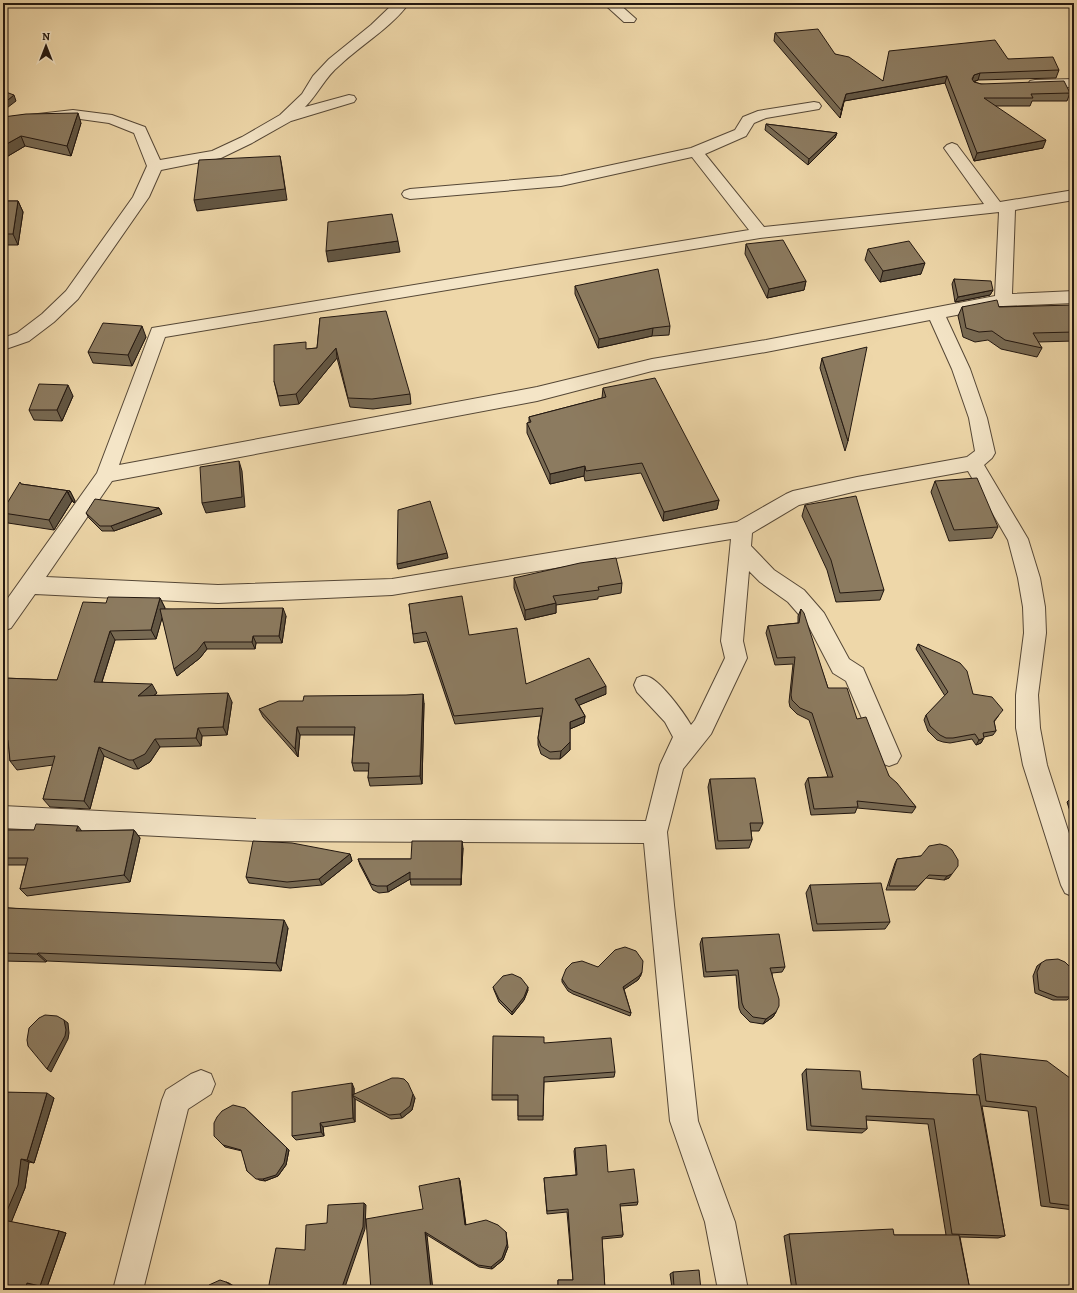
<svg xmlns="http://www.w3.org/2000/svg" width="1077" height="1293" font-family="Alegreya,serif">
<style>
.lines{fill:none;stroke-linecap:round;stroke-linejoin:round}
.street-casing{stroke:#554736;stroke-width:2}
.street{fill:#f4e5c7;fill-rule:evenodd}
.wall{fill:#786a53;stroke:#221710}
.shaded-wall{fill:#625643;stroke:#221710}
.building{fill:#8c7b60;stroke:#221710}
</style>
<rect width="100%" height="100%" fill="#eed7a9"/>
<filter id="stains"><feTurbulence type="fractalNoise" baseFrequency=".005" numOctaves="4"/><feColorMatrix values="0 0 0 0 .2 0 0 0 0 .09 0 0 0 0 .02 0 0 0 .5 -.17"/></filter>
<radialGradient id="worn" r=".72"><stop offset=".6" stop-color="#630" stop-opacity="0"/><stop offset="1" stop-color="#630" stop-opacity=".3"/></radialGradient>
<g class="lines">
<g class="street-casing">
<path id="street" d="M394 3H409C393 26 360 46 340 65 325 77 318 94 305 107L349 95 354 96 356 99 354 102 291 121 252 143 221 158 161 170 149 197 78 299 54 322 29 341 3 350V338L17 333 42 314 66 291 133 197 147 166 134 133 109 123 73 118 3 126V118L73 110 112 115 145 127 160 160 212 151 242 137 280 115 302 94 313 76 329 59 371 25Z
M603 3H618L636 19 634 22H624Z
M1074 79V87L1035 88 1030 87 1028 84 1030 81 1035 80Z
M814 102 819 103 821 106 819 109 766 118 754 123 746 136 705 154 764 227 984 204 944 148 947 145 952 143 957 145 1000 202 1074 190V200L1015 210 1012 294 1074 291V303L1003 306 946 317 970 369 987 418 995 453 992 458 984 465 1028 539 1040 578 1045 607 1046 633 1038 695 1040 728 1047 765 1074 849V897L1065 893 1061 885 1023 765 1016 728V695L1024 633 1023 607 1018 578 1008 540 968 471 857 491 799 505 752 533 751 546 774 570 804 590 824 613 849 659 863 668 901 756 897 763 889 766 881 763 846 681 833 673 808 625 788 602 760 582 749 571 743 641 747 658 711 734 683 769 667 832 674 905 698 1121 735 1222 748 1290H718L705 1222 670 1121 644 843 256 841 3 828V806L256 819 646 821 660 765 673 737 665 722 637 692 634 685 637 678C640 677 643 675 646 676 659 678 684 713 691 725L695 720 725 658 721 641 731 539 392 595 218 603 35 594 11 628 3 631V605L97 473 152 328 749 230 692 157 561 186 410 199 404 197 402 194 404 191 410 189 561 176 691 148 735 130 743 117 758 111ZM999 212 995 296 766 340 652 359 537 387 119 465 165 337 760 238ZM930 320 952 369 969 418 975 451 967 457 857 477 793 491 786 494 737 522 392 579 218 585 46 577 112 481 537 401 652 371 766 352Z
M201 1070 211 1074 215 1084 211 1094 188 1109 143 1290H113L162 1100 166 1090 191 1074Z"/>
</g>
<use href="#street" class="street"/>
</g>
<path class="wall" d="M775 33 835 54 882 81 1008 59 1059 70 1056 78 978 80 974 82 981 84 1070 93 1067 101H1032L1030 106H995L1043 148 974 161 945 83 844 101 840 118 774 41Z
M3 117 81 123 71 156 25 146 3 159Z
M766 124 837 133 835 138 808 165 765 130Z
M3 201H18L23 212 18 245H3Z
M746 244 806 281 804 290 767 298 745 254Z
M868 249 921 274 880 282 865 260Z
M954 279 993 290 990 295 955 302 952 284Z
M575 286 670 326 669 335 652 336 598 348 575 294Z
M1074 306V341L1038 342 1042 348 1037 357 1001 349 988 340 975 342 963 337 958 316 962 307Z
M320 318 410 394 411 404 373 409 350 407 337 358 299 404 280 406 274 381 307 349 317 348Z
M146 337 132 366 93 363 88 352Z
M822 358 848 441 845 451 820 368Z
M603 388 719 500 717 509 663 521 641 473 585 481 584 476 550 484 527 433V423H529V417L602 398Z
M73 396 62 421 34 420 29 410Z
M935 481 998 527 992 538 949 541 931 492Z
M21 484 70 491 75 501 74 503 72 501 54 530 8 523 3 516V510Z
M805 505 884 590 880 600 836 602 827 570 802 516Z
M159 508 162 514 114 531H102L89 518 86 513Z
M514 578 622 583 621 593 598 597V599L556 605V613L525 620 514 588Z
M160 598 165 608 164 609 286 616 282 643H256L255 649H207L200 658 177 676 162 617 156 639 115 640 102 682 157 693 154 695 232 702 227 735 202 736 201 746 160 747 150 762 138 769H134L104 756 90 809 50 807 43 799 53 765 17 770 10 761 9 748H3V678L57 680 106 603Z
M409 604 469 635 526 684 606 694 579 705 585 716 584 723 570 729V750L560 759H550L541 754 538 745V738L541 716 455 724 427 641 414 643Z
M801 609 828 688 857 719 889 776 916 807 912 813 857 808 855 813 811 815 805 784 808 778 828 777 809 720 797 714 790 707 789 702 793 664 775 665 766 633 768 626 798 623V616Z
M918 644 973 694 999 715 994 722 996 731 993 735 984 737 981 743 976 745 972 739 950 743 943 742 937 740 928 731 924 720 926 715 945 696 916 649Z
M424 703 422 784 370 786 368 778 369 771H354L352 763 354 735H300L298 757 263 717 259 709Z
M710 779 763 823 759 831H751L752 840 749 848 716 849 708 787Z
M1074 795V824L1067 802Z
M3 830 82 831 134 830 140 838 130 882 27 896 20 889 26 865H3Z
M463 848 461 885H411L410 879 388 892 379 893 373 890 360 865 358 859H411Z
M350 854 352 861 322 885 290 888 249 883 246 877Z
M921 856 949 878 944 880 926 878 915 890H886L895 863 897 859Z
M810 885 890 922 885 929 813 931 806 893Z
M3 907 9 908 288 928 281 971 47 961 46 962 3 961Z
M702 938 785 967 782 972 772 973 776 1012 773 1017 763 1024 750 1022 741 1013 739 1008 736 975 704 977 700 944Z
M1041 963 1074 994 1067 1000H1053L1035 993 1033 976 1037 966Z
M598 967 641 975 638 980 624 989 631 1013 630 1016 573 994 568 991 562 982V979Z
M493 987 528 990 524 1000 512 1015 499 1002 494 990Z
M544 1043 615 1072 614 1077 544 1082 543 1120H518V1100H492V1095Z
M980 1054 1074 1081V1210L1041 1206 1028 1111 982 1106 1005 1236 998 1238 960 1237 970 1290H792L784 1236 789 1234 894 1235H946L928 1124 866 1120 867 1129 862 1133 807 1130 802 1074 806 1069 862 1089 977 1095 973 1059Z
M354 1088V1094L415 1098 412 1110 402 1118 391 1119 355 1099V1122L323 1127 324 1136 296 1140 292 1136Z
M3 1092 54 1098 34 1163 29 1162 25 1188 11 1222 59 1231 66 1233 47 1287 35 1285 3 1290Z
M245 1108 289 1150 286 1165 278 1176 265 1181 259 1180 247 1171 242 1151 225 1147 223 1145Z
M575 1148 608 1172 638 1202 637 1205 620 1206 623 1235 622 1237 602 1239 605 1290H558V1280H573L567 1212 547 1214 544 1178 576 1175 574 1151Z
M459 1178 460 1181 466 1225 508 1247 503 1260 492 1269 479 1267 427 1235 371 1290 423 1209Z
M673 1272 701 1290H656L657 1289 672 1288 670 1274Z"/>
<path class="shaded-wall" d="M980 73 978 80 972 82 970 87 974 75Z
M947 76 945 83 844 101 840 118 846 94Z
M14 95 16 101 3 111V104Z
M78 113 81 123 71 156 67 146Z
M837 133 835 138 808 165 809 159Z
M21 136 25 146 3 159V146Z
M1046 140 1043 148 974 161 977 153Z
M280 156 282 167 287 200 197 211 194 200Z
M18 201 23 212 18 245 13 234Z
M398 241 400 252 328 262 326 251Z
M925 263 921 274 880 282 883 271Z
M806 281 804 290 767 298 769 289Z
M993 290 990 295 955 302 958 297Z
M142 326 146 337 132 366 128 355Z
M653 328 652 336 598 348 599 339Z
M336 348 337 358 299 404 296 394Z
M68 385 73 396 62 421 57 410Z
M239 461 242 471 245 507 206 513 202 503Z
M585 466 584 476 550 484V474Z
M67 491 72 501 54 530 49 520Z
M70 491 75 501 74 503 68 493Z
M719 500 717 509 663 521 664 512Z
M159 508 162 514 114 531 111 526Z
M447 553 448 558 398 569 397 564Z
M160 598 165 608 156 639 151 630Z
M556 603V613L525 620V610Z
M283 608 286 616 282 643 279 636Z
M110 631 115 640 99 691 94 682Z
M253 636 256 643 255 649 252 642Z
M204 642 207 649 200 658 177 676 174 669Z
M152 684 157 693 143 704 138 696Z
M606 686V694L575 707V699Z
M228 693 232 702 227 735 223 727Z
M423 694 424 703 422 784 420 776Z
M585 716 584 723 570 729V722Z
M297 727 300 735 298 757 295 749Z
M198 728 202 736 201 746 196 738Z
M984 738 981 743 976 745 979 740Z
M155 739 160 747 150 762 138 769 133 760Z
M570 742V750L560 759 561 751Z
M99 747 104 756 90 809 84 801Z
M78 826 84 834 76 831Z
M134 830 140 838 130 882 124 875Z
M462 841 463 848 461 885V879Z
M350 854 352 861 322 885 319 879Z
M410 872 412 878 388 892 387 886Z
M952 874 949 878 944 880 947 876Z
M284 920 288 928 281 971 276 963Z
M38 953 47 961 46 962 37 954Z
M642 972 641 975 638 980 623 990V987Z
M528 987V990L524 1000 512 1015V1012Z
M776 1012 773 1017 763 1024 766 1019Z
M64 1020 68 1023 69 1033 68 1039 51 1072 47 1069Z
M352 1083 354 1088V1096L352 1095Z
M47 1093 54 1098 34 1163 27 1160Z
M413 1094 415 1098 412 1110 402 1118 400 1114Z
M352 1095 355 1099V1122L353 1118Z
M320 1123 323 1127 324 1136 321 1132Z
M287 1148 289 1150 286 1165 278 1176 265 1181 263 1179Z
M21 1159 29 1162 25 1188 11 1223 3 1220Z
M459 1178 460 1181 466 1228 465 1225Z
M364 1203 366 1205 365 1229 344 1290H341Z
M59 1231 66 1233 47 1287 40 1286Z
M425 1232 427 1235 433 1290H431Z
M506 1232 508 1247 503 1260 492 1269 491 1267Z
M226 1282 229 1283 240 1290H238Z
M27 1283 35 1285 33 1290H25Z
M277 1285 280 1287 275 1290H270Z"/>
<path class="building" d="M818 29 835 54 849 57 883 81 889 51 995 40 1008 59 1053 57 1059 70 980 73 974 75 972 79 974 82 981 84 1064 81 1070 93 1031 94 1033 98H984L1046 140 977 153 947 76 846 94 841 110 775 33Z
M3 91 14 95 3 104Z
M78 113 67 146 21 136 3 146V117L26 114Z
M766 124 837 133 809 159Z
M280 156 285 189 194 200 199 160Z
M3 201H18L13 234H3Z
M392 214 398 241 326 251 328 222Z
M783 240 806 281 769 289 746 244Z
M909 241 925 263 883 271 868 249Z
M658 269 670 326 653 328 599 339 575 286Z
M954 279 991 281 993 290 958 297Z
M997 300 999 307 1073 305 1074 306V332L1033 333 1042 348 1005 340 992 331 979 332 966 328 962 307Z
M386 311 410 394 372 399 348 398 336 348 296 394 278 396 274 381V345L306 342V349L317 348 320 318Z
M103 323 142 326 128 355 88 352Z
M867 347 848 441 822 358Z
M655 378 719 500 664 512 642 463 586 471 585 466 550 474 527 423 531 422 529 417 606 397 603 388Z
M39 384 68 385 57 410H29Z
M239 461 242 497 202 503 200 467Z
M977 478 998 527 954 530 935 481Z
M20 482 21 484 70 491 68 493 67 491 49 520 3 513V510Z
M856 496 884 590 840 593 831 560 805 505Z
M95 499 159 508 111 526H100L86 513Z
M430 501 447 553 397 564 398 510Z
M616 558 622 583 598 587 599 590 553 596 556 603 525 610 514 578 580 563Z
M462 596 469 635 517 628 526 684 589 658 606 686 575 699 585 716 570 722V742L561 751 550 752 541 746 538 738 543 708 454 716 426 632 413 634 409 604Z
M108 597 160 598 151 630 110 631 94 682 152 684 138 696 228 693 223 727 198 728 196 738 155 739 145 754 133 760H129L99 747 84 801 43 799 55 756 10 761 8 740H3V678L57 680 83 602 106 603Z
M283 608 279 636H253L252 642H204L197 651 174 669 160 609Z
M801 609 804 613 828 688H847L857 719 866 717 889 776 897 783 916 807 857 801 858 807 814 809 808 778 833 777 812 713 800 708 792 700 791 695 795 657 777 658 768 626 799 623Z
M918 644 960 663 967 671 973 694 992 697 1003 710 994 721 996 731 983 733 984 738 979 740 975 734 953 738H946L940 735 930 726 926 715 948 692Z
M423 694 420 776 368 778 369 763H352L355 727H297L295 749 259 709 279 701H303L304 696 406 695Z
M755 778 763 823H750L752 840 718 841 710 779Z
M36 824 78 826 76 831 134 830 124 875 20 889 28 858H3V830H34Z
M253 841 292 843 350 854 319 879 287 882 246 877Z
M412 841H462L461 879H410V872L387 886H377L371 884 358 859H411Z
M940 844 947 846 952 850 958 860V866L952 874 947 876 929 875 918 886H889L897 859 921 856 929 846Z
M881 883 890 922 817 924 810 885Z
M3 907H8V908L284 920 276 963 38 953 37 954 3 953Z
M779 934 785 967 770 968 779 999V1006L776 1012 766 1019 753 1017 744 1008 742 1003 738 970 706 972 702 938Z
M625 947 636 951 643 961 642 972 639 976 623 987 631 1013 573 991 568 988 562 979 566 969 572 963 582 961 598 967 615 950Z
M1058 959 1065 962 1074 971V994L1071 997H1057L1039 990 1037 972 1041 963 1046 960Z
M512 974 521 978 528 987 524 997 512 1012 499 999 493 987 503 976Z
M45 1015 57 1016 64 1020 66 1030 65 1036 47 1069 28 1046 27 1040 29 1028 39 1018Z
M493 1036 544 1037V1043L611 1038 615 1072 544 1077 543 1116H518V1095H492Z
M980 1054 1047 1061 1074 1081V1206L1050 1203 1036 1107 986 1101Z
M806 1069 860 1071 862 1089 979 1095 1005 1236 952 1234 934 1119 866 1116 867 1129 811 1126Z
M392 1078H398L404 1079 408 1083 413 1094 410 1106 400 1114 389 1115 352 1095 353 1118 320 1123 321 1132 292 1136V1092L352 1083V1095Z
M3 1092 47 1093 27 1160 21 1159 18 1185 3 1220 59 1231 40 1286 27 1283 25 1290H3Z
M233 1105 245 1108 287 1148 284 1163 276 1175 263 1179H256L247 1171 241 1150 223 1145 214 1136V1123L217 1117 222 1111Z
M606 1145 608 1172 634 1169 638 1202 620 1204 623 1235 602 1237 605 1290H558V1280H573L568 1209 547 1211 544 1178 577 1175 575 1148Z
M459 1178 465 1225 486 1220 498 1225 506 1232 507 1244 502 1258 491 1267 478 1265 425 1232 431 1290H371L366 1219 423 1209 419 1186Z
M364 1203 363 1227 341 1290H276L277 1285 270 1290H268L276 1248 305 1250 306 1225 327 1223 328 1205Z
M893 1229 894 1235H959L970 1290H797L789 1234Z
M699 1270 701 1290H657V1289L674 1287 673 1272Z
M220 1280 226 1282 238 1290H204L209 1285Z"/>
<rect width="1077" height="1293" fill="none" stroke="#eed7a9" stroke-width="16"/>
<rect x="4" y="4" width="1069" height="1285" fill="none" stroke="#221710" stroke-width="2"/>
<rect x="8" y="8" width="1061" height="1277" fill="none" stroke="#221710"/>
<g transform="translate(46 46)" stroke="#f4e5c7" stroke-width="3" paint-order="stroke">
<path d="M0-3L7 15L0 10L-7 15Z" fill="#221710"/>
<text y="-6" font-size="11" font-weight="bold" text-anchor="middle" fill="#221710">N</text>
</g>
<rect width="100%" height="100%" filter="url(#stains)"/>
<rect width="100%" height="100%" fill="url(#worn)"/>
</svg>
